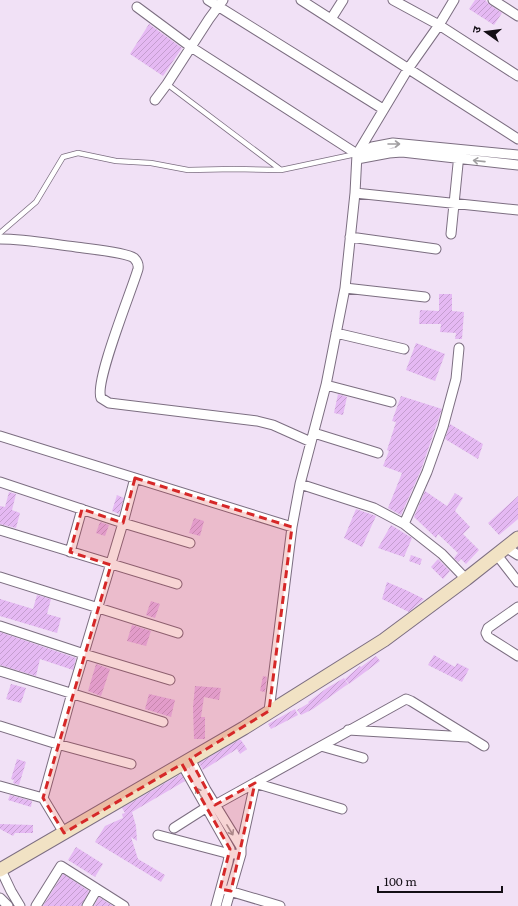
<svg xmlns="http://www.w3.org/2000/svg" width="518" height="906" font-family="Literata,'Noto Sans Devanagari',serif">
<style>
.building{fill:url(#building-hatch)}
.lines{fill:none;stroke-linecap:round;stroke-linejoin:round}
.lane-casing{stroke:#7c6e81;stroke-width:6}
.street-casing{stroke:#7c6e81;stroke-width:11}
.secondary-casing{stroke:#7c6e81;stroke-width:15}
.lane{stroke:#fff;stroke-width:4.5}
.street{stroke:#fff;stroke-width:9}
.secondary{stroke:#f1e2c4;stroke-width:13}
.oneway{stroke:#a19fa1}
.marked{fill:#d62828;fill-opacity:0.2;stroke:#d62828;stroke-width:3;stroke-dasharray:8 5;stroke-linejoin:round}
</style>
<defs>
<pattern id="building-hatch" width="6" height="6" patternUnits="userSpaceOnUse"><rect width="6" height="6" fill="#e5b9f3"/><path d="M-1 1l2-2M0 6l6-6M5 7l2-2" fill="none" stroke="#c49ecf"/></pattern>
</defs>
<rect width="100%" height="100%" fill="#f1e1f6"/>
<path class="building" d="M475 0H485L490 5 502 13 494 25 469 9Z
M149 24 182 48 163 76 130 54Z
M439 294H452V311L464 312 462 339H455L456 333 440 332 441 324H419L420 310 439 311Z
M416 343 445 354 435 381 406 370Z
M338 394 347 397 343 415 334 413Z
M401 396 442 409 421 470 401 515 388 508 402 473 383 466 389 451 387 450 396 422 392 421Z
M450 424 483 444 478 459 445 439Z
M425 491 447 506 455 493 463 498 455 511 470 527 463 534 479 550 466 564 461 559 458 562 454 558 458 553 438 534 436 538 414 517Z
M9 492 16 494 12 510 20 513 16 528 0 524V506L5 507Z
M117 495 124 498 119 514 112 511Z
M518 496V519L499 535 488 523Z
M356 509 376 516 362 547 344 538Z
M194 518 204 521 200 536 189 533Z
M100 522 109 525 105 536 96 533Z
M391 525 412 538 404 557 378 548Z
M411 555 422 559 420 565 409 561Z
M438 559 450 571 443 579 431 567Z
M387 582 408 591 424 599 409 612 382 599Z
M37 595 51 599 47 614 61 618 57 633 0 616V599L33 609Z
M151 601 160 604 155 618 146 615Z
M132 625 151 631 146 646 127 641Z
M0 632 76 658 73 670 40 659 36 676 0 665Z
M434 655 455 667 457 663 469 669 462 682 428 665Z
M376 656 380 661 349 684 345 679 360 666 361 667Z
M96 664 110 669 101 696 88 691Z
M263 676 267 677 265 692 260 691Z
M344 678 348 684 313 709 301 715 297 710 309 703 308 702 327 688Z
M11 684 26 688 21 703 6 699Z
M195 686 221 688 219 700 204 697 201 717H205V739H194L193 707Z
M149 694 175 700 171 717 145 709Z
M295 709 298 715 271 729 268 724Z
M239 740H241L247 749 240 754 237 749 203 770 199 763Z
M17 759 26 762 19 785 13 783 14 780 11 779Z
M181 774 185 781 132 812 136 826 137 841 131 837 138 859 165 875 161 882 95 842 105 826 123 818 122 814 125 813 122 808Z
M10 795 32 801 31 807 8 800Z
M0 824 33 825V833H15L13 836 0 829Z
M76 847 103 864 95 877 68 860Z
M63 874 89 891 81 906H43Z
M99 897 113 906H94Z"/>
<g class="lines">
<g class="lane-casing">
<path id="lane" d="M167 84 281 170 356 154
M0 233 36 202 63 157 78 153 116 161 151 163 188 170 234 169 281 170"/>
</g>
<g class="street-casing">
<path id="street" d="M208 0 383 109
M301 0 518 139
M393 0 439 25 518 76
M493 0 518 16
M137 7 191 47 357 154 372 147 393 143 518 155
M331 19 343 0
M155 100 167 84 209 19 223 0
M357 159 389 153 402 152 518 165
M355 193 518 210
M451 234 459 154
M350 237 436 249
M0 239C26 239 51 244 76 247 89 249 125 252 134 258 137 261 139 264 138 269 132 290 94 382 101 398L109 403 257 421 273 425 311 442
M425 297 345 288 355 193 357 154 408 69 439 25 454 0
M336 333 404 349
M326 385 391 402
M314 433 378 453
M0 436 292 527
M135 478 123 523 190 543
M0 482 123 523 72 693 43 798
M300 484 374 508 404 524 427 472 443 427 456 379 459 348
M404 524 442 554 466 579
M0 530 177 584
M507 548 518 555
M70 552 82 509
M497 555 518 582
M0 577 178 633
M518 607 488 628 486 633 488 637 518 656
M0 626 84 654 170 680
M0 671 163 722
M269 711 292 527 300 484 326 385 345 288
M0 726 57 744 131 764
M348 730 467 737
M321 746 363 758
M190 759 206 790 241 847V854L226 906
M182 764 230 849 228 862 216 906
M0 786 43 798 64 833
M215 805 406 699 411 701 484 746
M174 828 207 807
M158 835 230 854H234
M241 847 255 783 342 809
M1 870 11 891 20 906
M226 890 280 906
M0 898 8 906
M36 906 61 866 124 906
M87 906 97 889"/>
</g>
<g class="secondary-casing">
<path id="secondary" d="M0 870 244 728 384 640 466 579 518 538"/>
</g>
<use href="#lane" class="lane"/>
<use href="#street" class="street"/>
<use href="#secondary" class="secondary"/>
</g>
<defs><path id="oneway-shaft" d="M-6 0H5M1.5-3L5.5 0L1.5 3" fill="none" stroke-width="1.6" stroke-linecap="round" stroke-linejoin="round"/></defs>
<g class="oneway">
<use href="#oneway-shaft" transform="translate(394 144)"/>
<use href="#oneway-shaft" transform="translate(479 161) rotate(-174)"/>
<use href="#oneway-shaft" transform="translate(199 793) rotate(-120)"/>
<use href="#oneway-shaft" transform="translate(230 830) rotate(59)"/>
</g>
<path class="marked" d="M135 478 292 527 269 711 190 759 215 805 255 783 231 891 220 889 230 849 182 764 64 833 43 798 111 565 70 552 82 509 123 523Z"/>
<g transform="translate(486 32) rotate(284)" stroke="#f1e1f6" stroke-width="3" paint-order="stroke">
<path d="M0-3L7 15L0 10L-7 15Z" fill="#130e15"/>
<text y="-6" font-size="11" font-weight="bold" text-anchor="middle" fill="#130e15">उ</text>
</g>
<path d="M378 886v6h124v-6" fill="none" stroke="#130e15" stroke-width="2"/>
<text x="384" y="886" font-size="12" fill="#130e15" stroke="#f1e1f6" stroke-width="3" paint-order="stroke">100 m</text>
</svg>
